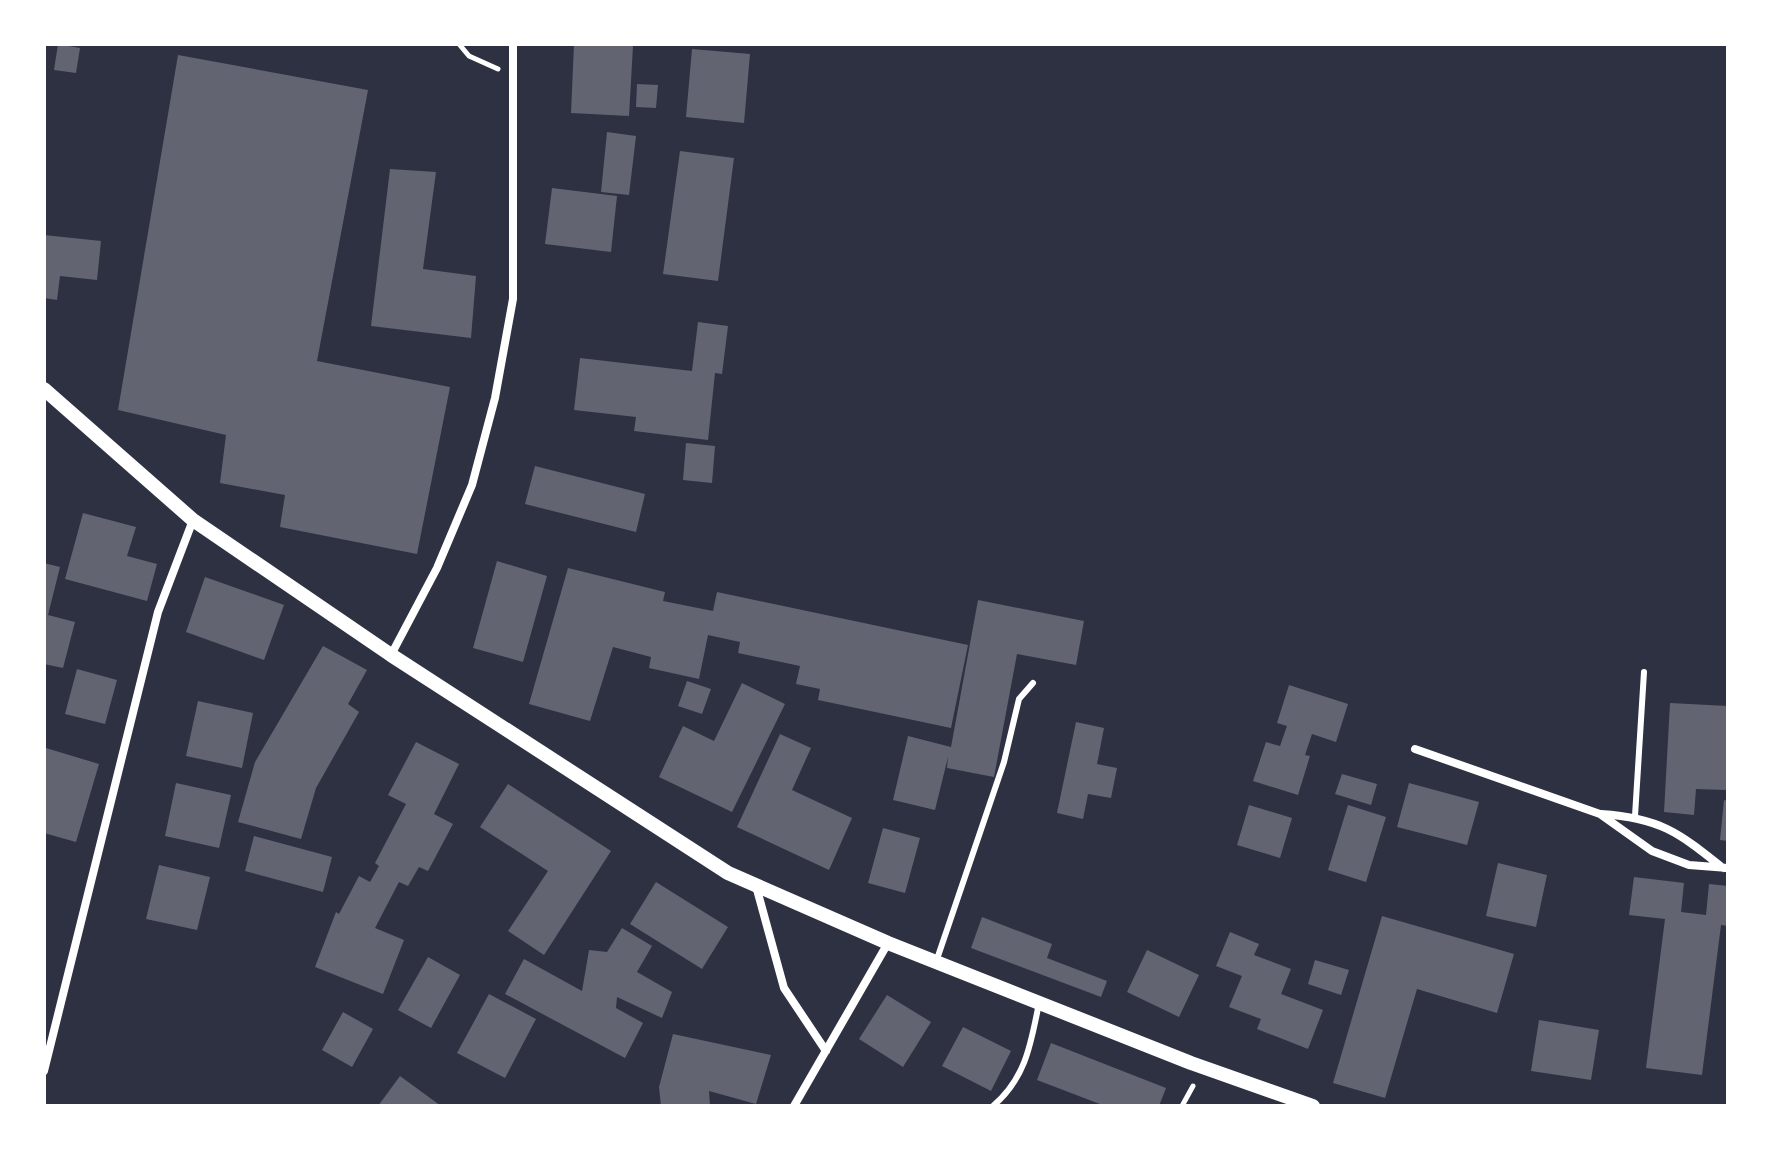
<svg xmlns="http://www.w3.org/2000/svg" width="1772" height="1150" font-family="Commissioner,sans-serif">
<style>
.building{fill:#626471}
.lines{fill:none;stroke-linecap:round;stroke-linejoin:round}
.path{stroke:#fff;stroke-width:5}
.service{stroke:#fff;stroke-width:6}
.minor{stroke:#fff;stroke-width:8}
.tertiary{stroke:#fff;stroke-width:14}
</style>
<rect width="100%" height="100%" fill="#2d3142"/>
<path class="building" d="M58 44 80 48 76 73 54 70Z
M574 44 633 46 629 116 571 113Z
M692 49 750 54 744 123 686 117Z
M178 55 368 90 317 361 450 387 417 554 280 527 285 495 220 483 226 435 118 410Z
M637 84 658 85 656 108 636 107Z
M607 132 636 136 629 195 601 192Z
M680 151 734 158 718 281 663 274Z
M390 169 436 172 423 269 476 276 471 338 371 326Z
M552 188 617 196 611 252 545 244Z
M44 235 101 241 97 280 60 276 57 300 44 298Z
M698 322 728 326 722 374 715 373 708 440 634 431 636 417 574 410 580 358 692 371Z
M686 443 715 446 712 483 683 480Z
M535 466 645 494 636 532 525 504Z
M83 513 136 527 127 556 157 564 147 601 65 579Z
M497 561 547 576 523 662 473 648Z
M44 563 60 567 48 615 75 622 63 668 44 664Z
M568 568 665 592 663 601 713 611 717 592 968 645 951 728 818 700 820 689 796 684 800 666 738 653 740 642 708 635 699 679 649 668 651 657 613 647 590 721 529 704Z
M205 577 284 605 264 660 186 632Z
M978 600 1084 621 1076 665 1017 654 994 777 947 768 948 757 935 810 893 800 908 736 951 747Z
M323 646 367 670 348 704 359 712 316 788 301 839 238 822 255 762Z
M77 669 117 680 105 724 65 714Z
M687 681 711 689 702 714 678 706Z
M742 683 785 704 732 812 659 777 683 726 714 741Z
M1289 685 1348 704 1336 742 1312 734 1305 755 1310 756 1298 795 1253 781 1266 742 1280 746 1287 726 1277 723Z
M198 701 253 713 242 768 186 756Z
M1670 703 1728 706 1726 790 1696 789 1694 815 1664 812Z
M1076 722 1104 728 1097 764 1117 768 1111 798 1088 794 1083 819 1057 813Z
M780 734 811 748 792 790 852 818 829 870 737 827Z
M416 742 459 764 434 814 453 824 428 871 419 867 408 886 399 882 375 928 404 940 383 994 315 967 336 912 339 914 359 876 370 882 379 866 375 863 406 804 388 795Z
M46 748 99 764 76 842 44 833Z
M1342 774 1377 784 1371 805 1335 794Z
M176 783 231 795 219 848 165 836Z
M1409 783 1479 802 1467 845 1397 827Z
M508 784 611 851 544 955 508 931 548 871 480 827Z
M1724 800 1728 801V841L1720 840Z
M1249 805 1292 818 1280 858 1237 845Z
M1348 805 1386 817 1366 882 1328 870Z
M883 828 920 838 905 893 868 883Z
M254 836 332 857 323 892 245 871Z
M1498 863 1547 875 1536 927 1486 916Z
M159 865 210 877 197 930 146 919Z
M1634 877 1684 883 1681 912 1706 915 1709 884 1728 886V926L1721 925 1702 1075 1646 1068 1665 919 1629 915Z
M656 882 728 927 702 969 630 924Z
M1382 916 1514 954 1497 1013 1417 989 1385 1098 1333 1083Z
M982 917 1052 944 1047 958 1107 981 1101 997 971 948Z
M622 928 652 946 637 972 672 992 662 1018 617 997 616 1008 643 1023 625 1058 505 994 524 959 582 991 589 950 607 952Z
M1230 932 1259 944 1254 955 1291 969 1281 994 1323 1010 1308 1049 1257 1029 1261 1019 1229 1007 1242 976 1216 966Z
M1147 950 1199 975 1179 1017 1127 992Z
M428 957 460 975 431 1028 398 1010Z
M1315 960 1349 970 1341 995 1308 984Z
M489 994 536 1019 505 1078 457 1053Z
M887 995 931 1022 903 1067 859 1039Z
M343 1012 373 1029 352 1067 322 1050Z
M1539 1020 1599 1030 1591 1080 1531 1071Z
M963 1027 1011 1051 991 1091 942 1066Z
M673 1034 771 1055 756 1104 709 1091 710 1106H661L659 1087Z
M1051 1043 1166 1088 1159 1106H1105L1037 1080Z
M400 1076 441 1106H378Z"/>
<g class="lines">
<path class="path" d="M459 44 469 56 498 69
M1182 1106 1193 1086"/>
<path class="service" d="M1635 816 1644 672
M936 962 1004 762 1019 699 1033 683
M993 1106C1026 1078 1031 1043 1039 1003"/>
<path class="minor" d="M391 655 437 568 472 485 495 398 513 299V44
M1415 749 1600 814 1652 851 1689 865 1728 868
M1601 814C1660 818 1678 832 1723 868
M756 886 784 988 826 1051
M44 1071 158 612 193 520
M794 1106 888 943"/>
<path class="tertiary" d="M44 389 193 520 391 655 728 873 888 943 1191 1063 1313 1106"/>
</g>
<rect width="1772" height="1150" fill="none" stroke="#ffffff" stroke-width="92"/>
</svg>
